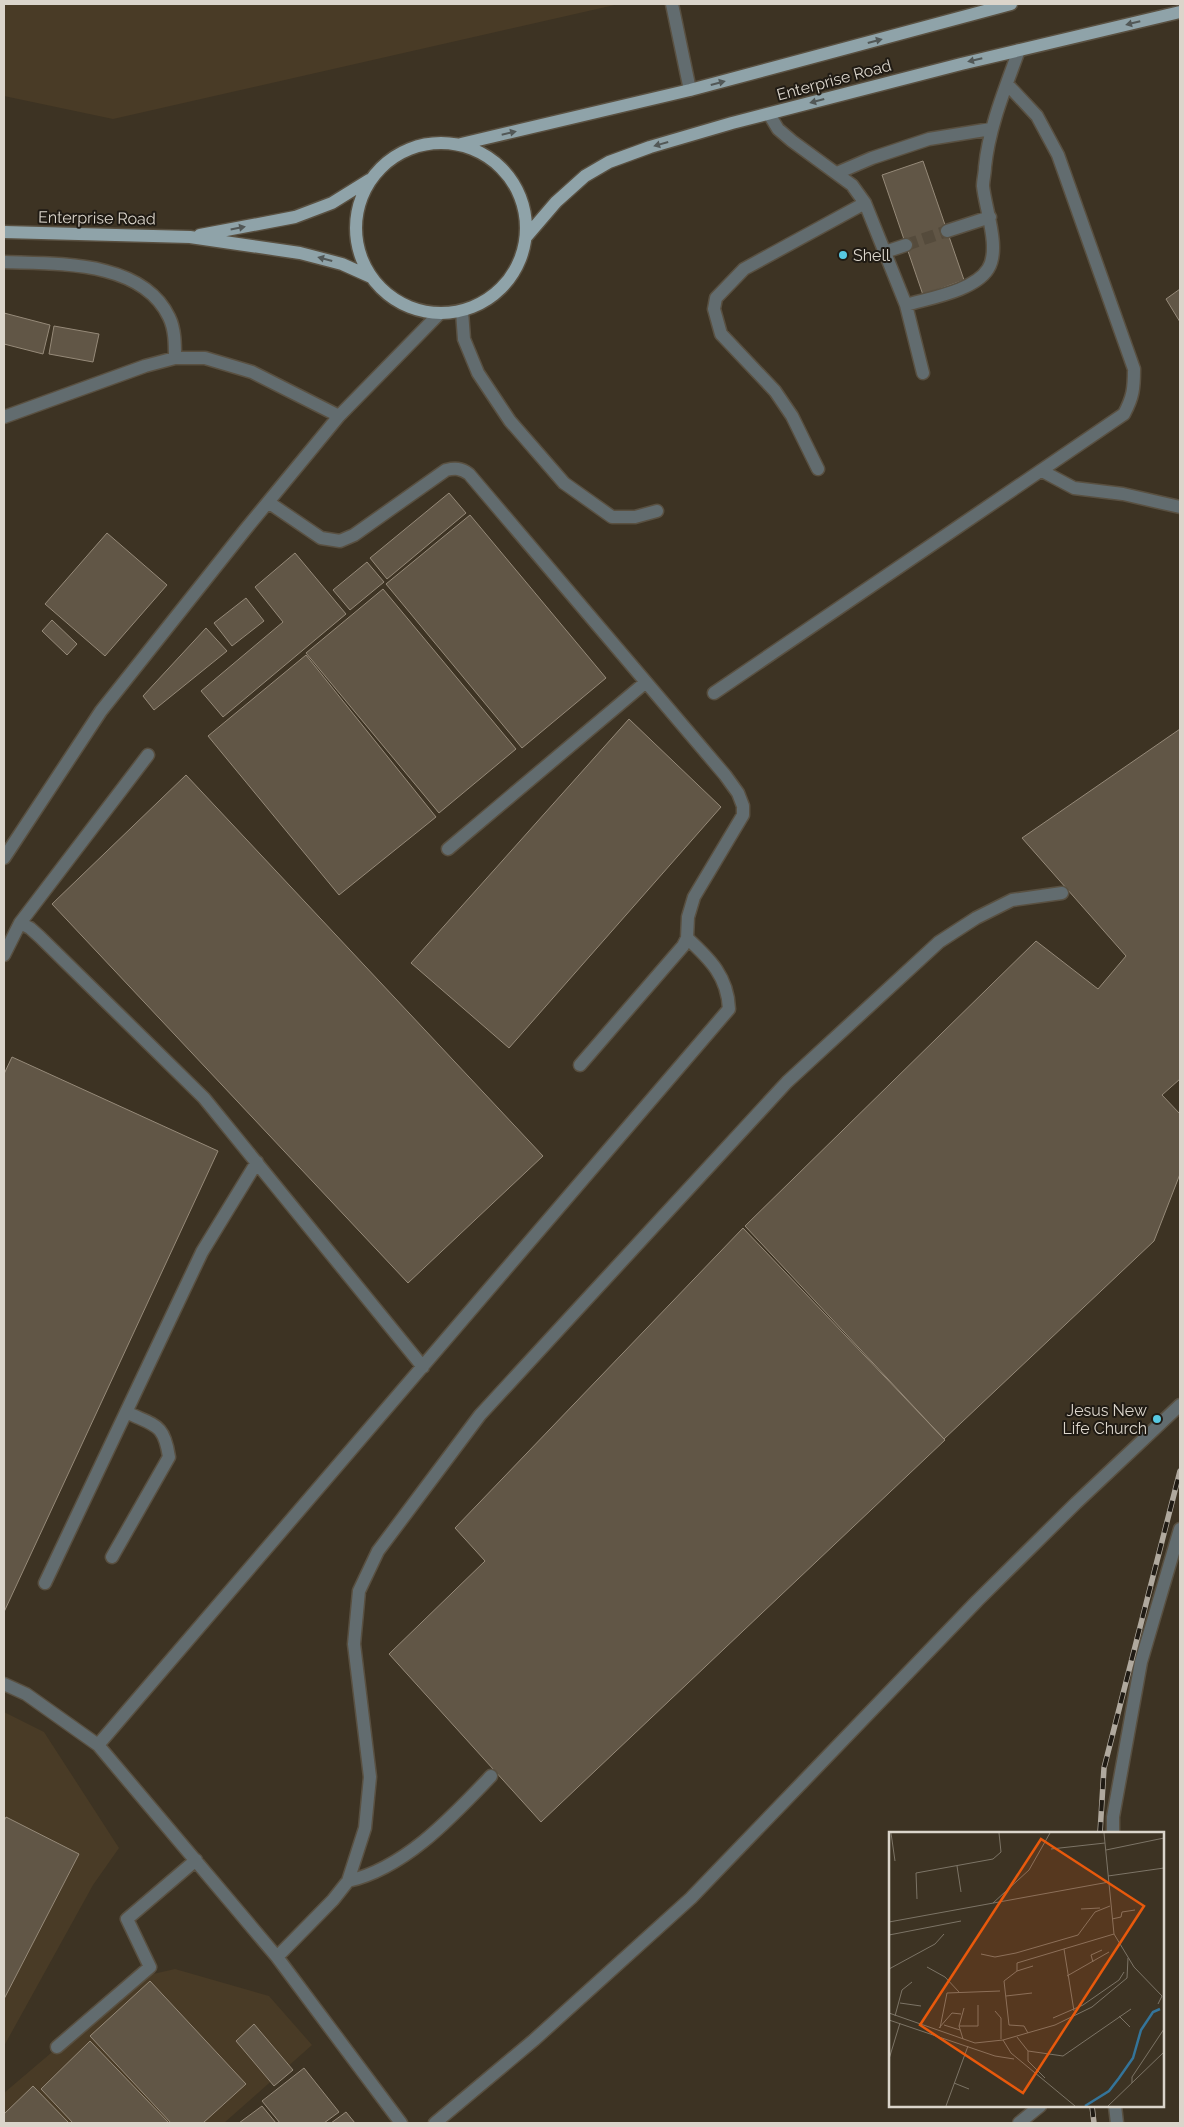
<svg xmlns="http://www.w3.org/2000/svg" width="1184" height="2127" font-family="Raleway,sans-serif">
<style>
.built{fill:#493b26}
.building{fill:#615646;stroke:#968a79}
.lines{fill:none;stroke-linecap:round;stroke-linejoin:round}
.minor-tunnel{stroke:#554b3c;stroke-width:12;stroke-dasharray:12 6;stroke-linecap:butt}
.minor-casing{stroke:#595041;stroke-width:15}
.major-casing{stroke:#595041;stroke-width:15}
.minor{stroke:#626c6f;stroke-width:12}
.major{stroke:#8fa3a9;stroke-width:12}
.rail-casing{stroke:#b0a99e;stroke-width:5.5}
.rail{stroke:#201b14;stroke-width:4;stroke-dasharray:11;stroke-linecap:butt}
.oneway{fill:#525857}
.poi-dot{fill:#57c9e2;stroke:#201b14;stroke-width:2}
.labels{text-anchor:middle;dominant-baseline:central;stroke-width:4;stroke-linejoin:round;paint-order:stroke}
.street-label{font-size:16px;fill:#dbd5cb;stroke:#201b14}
.poi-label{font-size:16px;fill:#dbd5cb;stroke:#201b14;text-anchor:start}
.inset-river{fill:none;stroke:#347499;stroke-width:2.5}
.inset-road{fill:none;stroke:#7c7466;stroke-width:1}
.view{fill:#e8590c;fill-opacity:0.15;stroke:#e8590c;stroke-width:2.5}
.inset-edge{fill:none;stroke:#dbd5cb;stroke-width:2.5}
</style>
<rect width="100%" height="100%" fill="#3d3323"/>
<path class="built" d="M4 4H619L113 119 4 96Z
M4 1712 44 1732 119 1848 93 1885 4 2046Z
M175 1969 269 1996 312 2045 224 2123H4V2093L78 2030 131 1979Z"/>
<path class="building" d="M923 161 964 280 923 295 882 175Z
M1180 289V322L1166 299Z
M4 313 50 325 43 354 4 344Z
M54 326 99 334 93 362 49 354Z
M449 493 466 513 387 579 370 558Z
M470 515 606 678 522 748 386 584Z
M107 533 167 585 105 656 45 604Z
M295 553 346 614 223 717 201 691 283 622 255 587Z
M367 562 384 582 350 610 333 590Z
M383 589 516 749 439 813 306 653Z
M246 598 264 621 232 646 214 623Z
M52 620 77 644 67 655 42 631Z
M206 628 227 651 154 710 143 696Z
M306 655 436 817 339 895 208 736Z
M629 719 721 807 509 1048 411 963Z
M1180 729V1079L1162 1095 1180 1114V1174L1154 1241 944 1439 745 1226 1036 941 1098 989 1126 956 1022 838Z
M186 775 543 1156 408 1283 52 904Z
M12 1057 218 1151 4 1612V1074Z
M743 1228 945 1440 541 1822 389 1654 485 1561 455 1528Z
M6 1817 79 1854 4 1999V1821Z
M150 1981 246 2084 203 2123H171L90 2036Z
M254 2024 293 2070 274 2086 236 2041Z
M90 2041 169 2123H73L41 2089Z
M304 2068 339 2112 324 2123H280L262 2101Z
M33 2086 69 2123H4V2114Z
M262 2106 276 2123H239Z
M346 2112 355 2123H331Z"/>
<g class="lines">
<path class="minor-tunnel" d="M906 245 947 231"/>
<g class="minor-casing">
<path id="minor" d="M672 4 690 90
M769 114 778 129 792 141 852 185 865 203 906 305 923 373
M837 173 872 158 929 139 991 129
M947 231 990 217
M885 252 906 245
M4 262C57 264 142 260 169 317 175 329 175 344 175 358
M906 305C929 298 974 291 988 269 1001 249 985 208 983 186 983 180 985 173 985 167 989 127 1005 89 1019 50
M462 311 464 339 478 373 510 421 564 483 612 517H635L657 511
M4 417 145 366 175 358H205L252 372 339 416
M818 469 792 416 775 391 721 334 714 309 716 298 744 269 865 203
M1042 471 1074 488 1123 494 1180 507
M268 502 321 538 340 541 354 535 446 470C455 468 461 468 469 474L725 775 738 793 743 806V815L694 897 688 917 687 938 683 946 580 1065
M714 693 1124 414C1133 397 1134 389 1134 369L1058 155 1037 116 1007 84
M448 849 646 682
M4 858 101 711 245 530 339 416 439 314
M20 923 30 928 40 937 204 1098 423 1367
M4 955 20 923 148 755
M112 1557 169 1457C164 1423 155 1426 126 1412
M45 1583 202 1252 257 1162
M4 1684 26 1694 98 1745 277 1957 401 2123
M98 1745 729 1009C728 977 710 959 687 938
M1113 1833V1817L1141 1662 1180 1529
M348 1881C405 1868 451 1818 491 1776
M277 1957 333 1900 348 1881 365 1828 370 1777 354 1644 359 1591 378 1551 480 1415 787 1082 939 942 976 918 1012 900 1062 893
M57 2047 150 1967 127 1919 196 1860
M1115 2106 1117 2123
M435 2123 534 2040 691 1898 977 1601 1076 1503 1180 1405
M1019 2123 1040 2106"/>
</g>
<g class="major-casing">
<path id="major" d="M356 228a85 85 0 1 1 170 0a85 85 0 1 1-170 0Z
M461 144 690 90 1011 4
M4 232 190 237 300 253 342 264 371 277
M200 235 295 217 332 203 369 180
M526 237 556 202 585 176 609 162 650 147 732 123 961 64 1180 12"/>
</g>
<use href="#minor" class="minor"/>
<use href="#major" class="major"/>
<g class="rail-casing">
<path id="rail" d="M1100 1833 1104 1768 1180 1471
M1092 2106 1094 2123"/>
</g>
<use href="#rail" class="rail"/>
</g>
<defs><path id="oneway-solid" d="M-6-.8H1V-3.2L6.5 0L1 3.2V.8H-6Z" transform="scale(1.25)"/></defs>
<g class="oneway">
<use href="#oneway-solid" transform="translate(1133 23) rotate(166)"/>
<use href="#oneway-solid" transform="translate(875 41) rotate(-15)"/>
<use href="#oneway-solid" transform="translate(975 60) rotate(167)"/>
<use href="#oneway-solid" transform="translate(718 83) rotate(-15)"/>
<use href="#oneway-solid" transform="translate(817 101) rotate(165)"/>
<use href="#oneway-solid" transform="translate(509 133) rotate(-13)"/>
<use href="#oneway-solid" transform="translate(661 144) rotate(164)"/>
<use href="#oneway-solid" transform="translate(238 228) rotate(-11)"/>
<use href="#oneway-solid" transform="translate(325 259) rotate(-165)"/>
</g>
<g class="poi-dot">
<circle cx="843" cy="255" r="5"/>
<circle cx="1157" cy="1419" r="5"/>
</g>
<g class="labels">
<g class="street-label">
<text transform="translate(834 80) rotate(-15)">Enterprise Road</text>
<text transform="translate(97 218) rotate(1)">Enterprise Road</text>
</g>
<g class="poi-label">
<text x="853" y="255">Shell</text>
<text x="1147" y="1410" text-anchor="end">Jesus New<tspan x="1147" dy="18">Life Church</tspan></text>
</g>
</g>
<g transform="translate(889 1832)">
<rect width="275" height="275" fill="#3d3323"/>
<path class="inset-river" d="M196 274 220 259 230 246 244 226 252 198 264 180 271 177"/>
<path class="inset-road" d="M2 1 6 29M215 1 225 102 245 135 273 164 269 172M162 17 216 11M217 18 275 6M68 34 72 60M219 44 275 36M28 67 27 41 104 27 112 20 110 1M104 71 140 38 161 1M192 77 211 76M223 87 232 85 233 80 246 78M0 90 220 50M0 103 72 89M175 117 185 179M92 122 106 125 127 121 189 103 206 80 221 74M204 130 202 123 213 118M38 135 56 145 70 160M0 137 46 112 55 102M128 139V131L225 102M178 144 220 120M117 164 143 161M11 171 32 174M106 179 112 186V207M0 181 86 211 114 208 122 221 186 274M6 184 13 158 23 150M230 184 241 195M164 186 194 173 230 148 235 140M0 188 106 224 125 227M55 193 71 198M70 194H89V173M50 196 63 181 72 182M51 196 58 161 111 159M139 201 135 194 120 193 115 149 128 139 144 134M128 205 139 219 174 224 242 177M74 207 70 194 75 176M114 208 166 193 203 175 238 146 239 126M139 219V229L156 246M0 227 11 191M65 251 80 257M243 251V245L275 197M57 274 79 214M219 274 275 220"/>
<path class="view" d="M152 7 255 74 134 261 31 193Z"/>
<rect width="275" height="275" class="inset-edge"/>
</g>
<rect width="1184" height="2127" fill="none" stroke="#dbd5cb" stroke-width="10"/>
</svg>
